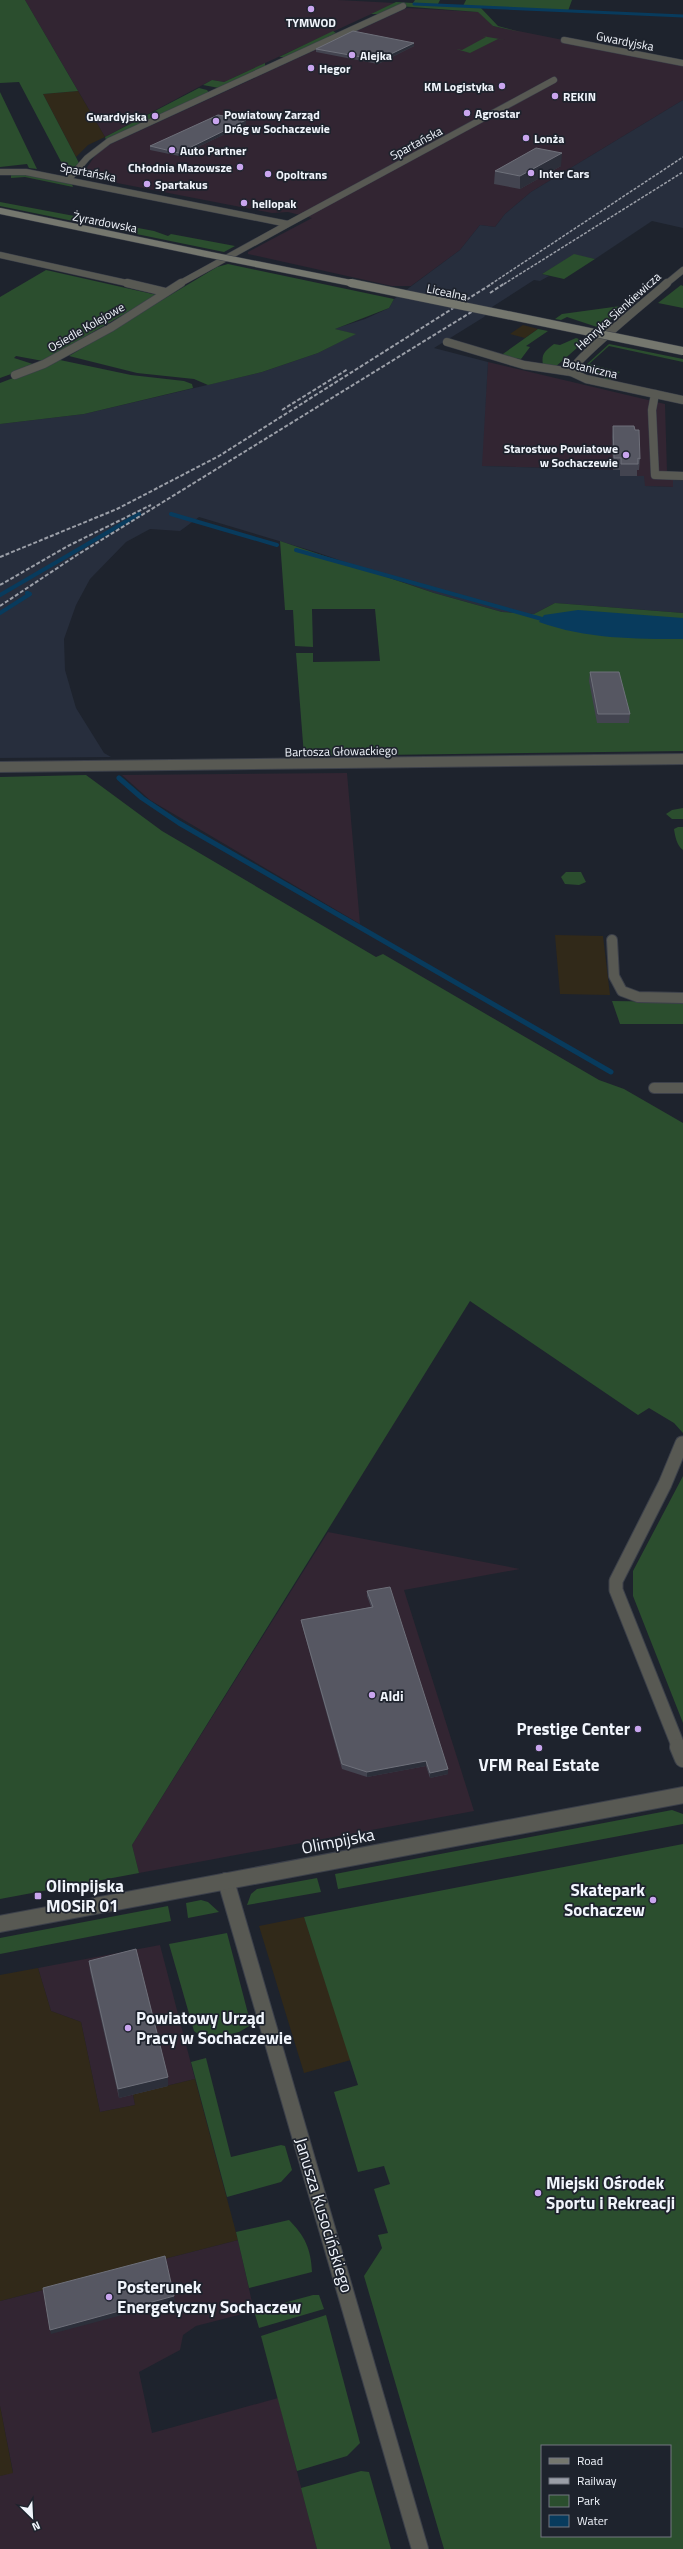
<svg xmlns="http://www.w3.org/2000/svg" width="683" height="2549" font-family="'Titillium Web',sans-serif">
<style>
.commercial{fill:#322532}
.industrial{fill:#312919}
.built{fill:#272e3d}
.green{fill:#2b4e2e;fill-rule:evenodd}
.water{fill:#083b5d}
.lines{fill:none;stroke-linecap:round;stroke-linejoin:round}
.stream-far2{stroke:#083b5d;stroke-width:3}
.stream-far1{stroke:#083b5d;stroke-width:4}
.stream{stroke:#083b5d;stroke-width:5}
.minor-far4-casing{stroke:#3c404a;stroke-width:7}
.minor-far3-casing{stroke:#3c404a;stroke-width:9}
.minor-far2-casing{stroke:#3c404a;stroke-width:12}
.minor-far1-casing{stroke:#3c404a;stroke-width:15}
.minor-casing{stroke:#3c404a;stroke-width:18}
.tertiary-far3-casing{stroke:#3c404a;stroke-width:7}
.tertiary-far2-casing{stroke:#3c404a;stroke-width:9}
.tertiary-far1-casing{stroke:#3c404a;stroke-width:12}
.tertiary-casing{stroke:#3c404a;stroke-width:18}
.secondary-casing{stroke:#3c404a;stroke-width:7}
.minor-far4{stroke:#585953;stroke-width:6}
.minor-far3{stroke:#585953;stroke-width:8}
.minor-far2{stroke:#585953;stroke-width:10}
.minor-far1{stroke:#585953;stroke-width:13}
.minor{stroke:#585953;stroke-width:16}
.tertiary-far3{stroke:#585953;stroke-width:6}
.tertiary-far2{stroke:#585953;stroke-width:8}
.tertiary-far1{stroke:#585953;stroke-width:10}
.tertiary{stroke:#585953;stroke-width:16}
.secondary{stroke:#75776e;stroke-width:6}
.rail-far1{stroke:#9b9fa8;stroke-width:1.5;stroke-dasharray:3 1.5;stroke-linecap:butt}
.rail{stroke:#9b9fa8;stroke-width:2;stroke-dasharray:4 2;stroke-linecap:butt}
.secondary-bridge-far1-casing{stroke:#3c404a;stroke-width:7;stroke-linecap:butt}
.secondary-bridge-casing{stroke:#3c404a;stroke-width:9;stroke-linecap:butt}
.secondary-bridge-far1{stroke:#75776e;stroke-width:6}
.secondary-bridge{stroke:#75776e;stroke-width:8}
.wall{fill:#434450}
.shaded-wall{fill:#2c2f3a}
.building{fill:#565762;stroke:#6e707a}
.poi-dot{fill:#c9a5ee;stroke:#1e232d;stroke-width:1.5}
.labels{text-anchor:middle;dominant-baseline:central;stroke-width:3.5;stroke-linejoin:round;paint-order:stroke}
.far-poi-label{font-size:12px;font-weight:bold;fill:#f1f5fc;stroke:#1e232d;text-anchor:start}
.far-street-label{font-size:12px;fill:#f1f5fc;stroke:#1e232d}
.poi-label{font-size:14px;font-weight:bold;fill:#f1f5fc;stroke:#1e232d;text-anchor:start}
.near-poi-label{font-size:17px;font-weight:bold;fill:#f1f5fc;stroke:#1e232d;text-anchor:start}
.near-street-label{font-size:17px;fill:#f1f5fc;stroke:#1e232d}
</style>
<rect width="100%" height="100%" fill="#1e232d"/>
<path class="commercial" d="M25 0H338L395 3 224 82 212 80 105 137Z
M407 8 479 12 493 26 683 64V100L531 192 505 214 495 227 480 225 460 250 411 286H392L248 254V252L312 218 288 212 272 213 81 176 97 153 111 144Z
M488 362 665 404 667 472 673 480V487L645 486 620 476 623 470 481 466Z
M347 773 360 924 150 800 122 775Z
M328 1532 520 1569 404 1590 474 1811 139 1873 132 1845Z
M160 1945 195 2079 133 2094 135 2105 100 2112 81 2022 51 2011 38 1968Z
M238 2240 254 2311 196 2326 183 2335 180 2350 139 2372 152 2433 278 2398 317 2549H0V2476L13 2472 0 2406V2301Z"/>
<path class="industrial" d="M78 91 105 137 88 145 76 157 43 94Z
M523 325 538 329 525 338 510 334Z
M555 935 603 936 610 995 560 994Z
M304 1917 351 2060 304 2073 259 1926Z
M38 1968 51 2011 81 2022 100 2112 135 2105 133 2094 195 2079 238 2240 0 2301V1975Z
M0 2406 13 2473 0 2476Z"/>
<path class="built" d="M683 100V228L652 221 595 259 574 255 542 274 549 276 540 281 534 280 492 307 484 317 434 348 488 362 482 466 623 470 620 476H644L645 486 673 487V480L683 481V613L555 603 534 614 502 612 434 593 316 552 199 517 180 531 150 529 126 542 90 579 76 605 64 639 65 670 76 708 104 753 111 757 0 758V424L84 414 262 372 318 353 355 334 334 329 365 319 389 308 394 299 460 250 480 225 495 227 505 214 531 192Z"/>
<path class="green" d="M0 0H25L78 91 43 94 79 163 67 173 19 82 0 83Z
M415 0H440L438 4 463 6 466 0H572L568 11 480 7 498 26 520 32 493 26 478 12 399 6 381 14H371L396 2 413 3Z
M333 31 336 33 288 57H279Z
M482 36 505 40 498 39 470 53 456 49 462 50 486 37Z
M265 63V66L219 88 203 85 212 80 224 82Z
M199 88 207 90 209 93 106 140 105 137Z
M0 92 37 169 29 168 27 164 0 167Z
M17 173 71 182 73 187 25 177 11 178V174Z
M0 202 154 231 168 236 171 234 235 246 224 252 0 206Z
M574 254 595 259 564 279 542 274Z
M228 264 394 299 389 308 335 329 356 334 318 353 262 372 208 385 194 379 137 373 69 356 217 267Z
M46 270 157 295 43 361 16 356 14 358 36 365 0 378V297Z
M681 285 683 286V308L658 303Z
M628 305 600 328 567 317 561 320 555 319 562 314Z
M538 329 548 331 526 346 530 347 521 359 500 356Z
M576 338 585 341 554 368 543 365C541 354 545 351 554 344L560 345Z
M609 344 683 359V362L609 346 589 364 620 372 609 381 603 379 604 378 586 365Z
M60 360 131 375 184 381 192 384 193 388 84 414 0 424V383Z
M280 541 434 593 502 612 534 614 555 603 683 613V751L304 756 296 653H313V662L380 661 375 609H312L313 647 295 646 293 610H285Z
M86 775 162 831 376 957 383 954 599 1080 624 1089 683 1123V1433L674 1423 649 1408 638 1415 470 1301 132 1845 139 1873 0 1899V777Z
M683 808V819H672L666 814 672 810Z
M678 827H683V850C677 846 675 836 674 829Z
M566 872H581L586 882 579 885 565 884 561 877Z
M612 1001 683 1002V1024H620Z
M683 1476V1723L633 1596V1571Z
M672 1810 683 1814V1824L338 1889 335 1874Z
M683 1844V2549H444L364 2276 382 2248 378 2235 388 2233 374 2189 390 2184 384 2166 358 2172 334 2092 358 2085 304 1917ZM542 2446H670V2536H542Z
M317 1878 321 1892 247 1905 251 1894 257 1889Z
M201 1900 208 1902 219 1912 188 1918 186 1903Z
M168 1906 171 1921 0 1954V1938Z
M227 1933 251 2025 239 2032 206 2040 194 2031 169 1944Z
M206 2058 231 2157 281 2145 285 2146 292 2170 281 2182 227 2197 191 2062Z
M289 2220C305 2236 311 2249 312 2272L249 2288 236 2232Z
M313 2295H319L324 2309 259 2328 254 2311Z
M326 2315 360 2443 347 2456 297 2471 261 2336Z
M361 2471 369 2472 391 2549H317L301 2488Z"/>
<path class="water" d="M578 610 683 618V639C634 639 586 639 539 622L544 615Z"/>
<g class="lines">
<path class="stream-far2" d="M414 4 683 16"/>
<path class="stream-far1" d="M171 514 277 545
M296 550 542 619
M0 595 139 514
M0 613 30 594 27 593"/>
<path class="stream" d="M119 778 142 798 179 823 611 1072"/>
<g class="minor-far4-casing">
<path id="minor-far4" d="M564 40 683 63
M0 172H26L288 224 554 80
M68 180 87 158 109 141 403 6
M0 255 131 284
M179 284 288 224"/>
</g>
<g class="minor-far3-casing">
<path id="minor-far3" d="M127 283 165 292
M447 342 524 365 571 372
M15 375 44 364 112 327 181 283
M655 394 652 410 655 475 683 476"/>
</g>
<g class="minor-far2-casing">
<path id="minor-far2" d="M612 940 614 976 622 991 638 997 683 998
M654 1088H683"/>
</g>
<g class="minor-far1-casing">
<path id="minor-far1" d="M679 1748 616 1590V1581L665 1484 682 1443"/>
</g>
<g class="minor-casing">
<path id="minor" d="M678 1747 683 1759
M226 1881 420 2549"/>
</g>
<g class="tertiary-far3-casing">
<path id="tertiary-far3" d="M666 284 683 270"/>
</g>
<g class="tertiary-far2-casing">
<path id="tertiary-far2" d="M667 283C652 297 574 359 571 372L586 379 683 400"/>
</g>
<g class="tertiary-far1-casing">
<path id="tertiary-far1" d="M0 767 683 759"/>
</g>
<g class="tertiary-casing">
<path id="tertiary" d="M0 1924 683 1795"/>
</g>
<g class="secondary-casing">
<path id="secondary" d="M0 211 206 254"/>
</g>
<use href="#minor-far4" class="minor-far4"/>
<use href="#minor-far3" class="minor-far3"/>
<use href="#minor-far2" class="minor-far2"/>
<use href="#minor-far1" class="minor-far1"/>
<use href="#minor" class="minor"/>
<use href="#tertiary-far3" class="tertiary-far3"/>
<use href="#tertiary-far2" class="tertiary-far2"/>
<use href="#tertiary-far1" class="tertiary-far1"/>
<use href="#tertiary" class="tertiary"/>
<use href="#secondary" class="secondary"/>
<path class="rail-far1" d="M491 284 683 157
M504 284 683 172"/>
<path class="rail" d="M490 293 505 283
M282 410 348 369
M0 557 117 509 219 456 493 283
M0 585 68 546 151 505
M0 606 77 555 473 311"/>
<g class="secondary-bridge-far1-casing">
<path id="secondary-bridge-far1" d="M206 254 356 284"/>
</g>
<g class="secondary-bridge-casing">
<path id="secondary-bridge" d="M351 283 683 351"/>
</g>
<use href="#secondary-bridge-far1" class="secondary-bridge-far1"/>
<use href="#secondary-bridge" class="secondary-bridge"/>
</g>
<path class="wall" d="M414 46 378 64 316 52V49Z
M246 120V124L179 156 150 150V146Z
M561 166 520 189 494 184 495 171Z
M613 426 635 430 640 459 639 470H637V476H620V470H613L612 437Z
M590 672 630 714 629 723H597L589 681Z
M367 1591 448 1769V1774L430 1778 426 1766 367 1777 342 1769 302 1625 301 1620 371 1607 367 1596Z
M89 1961 168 2077V2086L119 2098 90 1971Z"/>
<path class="shaded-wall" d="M414 43V46L378 64V60Z
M246 120V124L179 156V153Z
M562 153 561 166 520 189V176Z
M426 1761V1766L367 1777V1772Z
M448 1769V1774L430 1778V1773Z
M168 2077V2086L119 2098 118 2089Z
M174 2296 175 2301 51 2334 50 2330Z"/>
<path class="building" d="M353 31 414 43 378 60 316 49Z
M218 115 246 120 179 153 150 146Z
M536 148 562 153 520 176 495 171Z
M613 426H634L635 430H639L640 459 638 458V464H621V458H614Z
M590 672H619L630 714H598Z
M390 1587 448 1769 430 1773 426 1761 367 1772 342 1764 301 1620 373 1607 367 1591Z
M136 1949 168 2077 118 2089 89 1961Z
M165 2256 174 2296 50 2330 43 2288Z"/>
<g class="poi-dot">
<circle cx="311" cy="9" r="4"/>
<circle cx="352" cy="55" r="4"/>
<circle cx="311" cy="68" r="4"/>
<circle cx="502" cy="86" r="4"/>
<circle cx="555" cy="96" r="4"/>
<circle cx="467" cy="113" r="4"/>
<circle cx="155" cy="116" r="4"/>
<circle cx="216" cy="121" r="4"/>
<circle cx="526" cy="138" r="4"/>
<circle cx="172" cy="150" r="4"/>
<circle cx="240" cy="167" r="4"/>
<circle cx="531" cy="173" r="4"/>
<circle cx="268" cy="174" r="4"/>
<circle cx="147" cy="184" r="4"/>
<circle cx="244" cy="203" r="4"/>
<circle cx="626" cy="455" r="4"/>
<circle cx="372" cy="1695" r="4"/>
<circle cx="638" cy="1729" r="4"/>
<circle cx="539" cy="1748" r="4"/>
<rect x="34" y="1892" width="8" height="8" rx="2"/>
<circle cx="653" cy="1900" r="4"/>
<circle cx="128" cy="2028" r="4"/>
<circle cx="538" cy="2193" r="4"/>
<circle cx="109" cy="2297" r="4"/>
</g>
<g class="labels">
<g class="far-poi-label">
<text x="311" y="22" text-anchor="middle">TYMWOD</text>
<text x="360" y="55">Alejka</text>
<text x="319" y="68">Hegor</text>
<text x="494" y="86" text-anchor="end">KM Logistyka</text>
<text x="563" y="96">REKIN</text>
<text x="475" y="113">Agrostar</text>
<text x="224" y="114">Powiatowy Zarząd<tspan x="224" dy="14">Dróg w Sochaczewie</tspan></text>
<text x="147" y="116" text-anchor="end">Gwardyjska</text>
<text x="534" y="138">Lonża</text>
<text x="180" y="150">Auto Partner</text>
<text x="232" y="167" text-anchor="end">Chłodnia Mazowsze</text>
<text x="539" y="173">Inter Cars</text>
<text x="276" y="174">Opoltrans</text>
<text x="155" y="184">Spartakus</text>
<text x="252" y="203">hellopak</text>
<text x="618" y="448" text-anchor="end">Starostwo Powiatowe<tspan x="618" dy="14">w Sochaczewie</tspan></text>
</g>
<g class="far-street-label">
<text transform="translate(625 41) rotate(11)">Gwardyjska</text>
<text transform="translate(416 143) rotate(-28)">Spartańska</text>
<text transform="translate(88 172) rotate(11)">Spartańska</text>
<text transform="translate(105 222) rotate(11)">Żyrardowska</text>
<text transform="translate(447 292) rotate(12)">Licealna</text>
<text transform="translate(618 311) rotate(-42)">Henryka Sienkiewicza</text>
<text transform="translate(86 327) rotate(-30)">Osiedle Kolejowe</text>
<text transform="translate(590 368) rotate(13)">Botaniczna</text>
<text transform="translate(341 751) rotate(-1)">Bartosza Głowackiego</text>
</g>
<g class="poi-label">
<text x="380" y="1695">Aldi</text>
</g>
<g class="near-poi-label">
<text x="630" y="1729" text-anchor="end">Prestige Center</text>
<text x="539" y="1765" text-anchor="middle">VFM Real Estate</text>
<text x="46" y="1886">Olimpijska<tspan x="46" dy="20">MOSiR 01</tspan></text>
<text x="645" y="1890" text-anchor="end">Skatepark<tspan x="645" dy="20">Sochaczew</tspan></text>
<text x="136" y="2018">Powiatowy Urząd<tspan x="136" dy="20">Pracy w Sochaczewie</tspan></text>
<text x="546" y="2183">Miejski Ośrodek<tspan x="546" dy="20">Sportu i Rekreacji</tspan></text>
<text x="117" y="2287">Posterunek<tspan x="117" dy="20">Energetyczny Sochaczew</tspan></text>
</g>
<g class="near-street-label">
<text transform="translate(338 1841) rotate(-11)">Olimpijska</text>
<text transform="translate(324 2215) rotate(73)">Janusza Kusocińskiego</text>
</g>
</g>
<rect x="541" y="2445" width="130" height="92" fill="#1e232d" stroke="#727780"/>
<rect x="549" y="2458" width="20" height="6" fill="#75776e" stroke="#727780"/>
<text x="577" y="2465" font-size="12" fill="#f1f5fc">Road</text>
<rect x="549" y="2478" width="20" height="6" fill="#9b9fa8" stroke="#727780"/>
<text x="577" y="2485" font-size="12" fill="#f1f5fc">Railway</text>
<rect x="549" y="2495" width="20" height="12" fill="#2b4e2e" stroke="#727780"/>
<text x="577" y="2505" font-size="12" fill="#f1f5fc">Park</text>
<rect x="549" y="2515" width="20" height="12" fill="#083b5d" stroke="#727780"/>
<text x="577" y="2525" font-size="12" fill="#f1f5fc">Water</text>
<g transform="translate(32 2517) rotate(156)" stroke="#1e232d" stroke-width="3" paint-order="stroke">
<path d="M0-3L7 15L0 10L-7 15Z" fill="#f1f5fc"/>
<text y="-6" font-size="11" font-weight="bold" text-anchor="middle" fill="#f1f5fc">N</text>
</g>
</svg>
